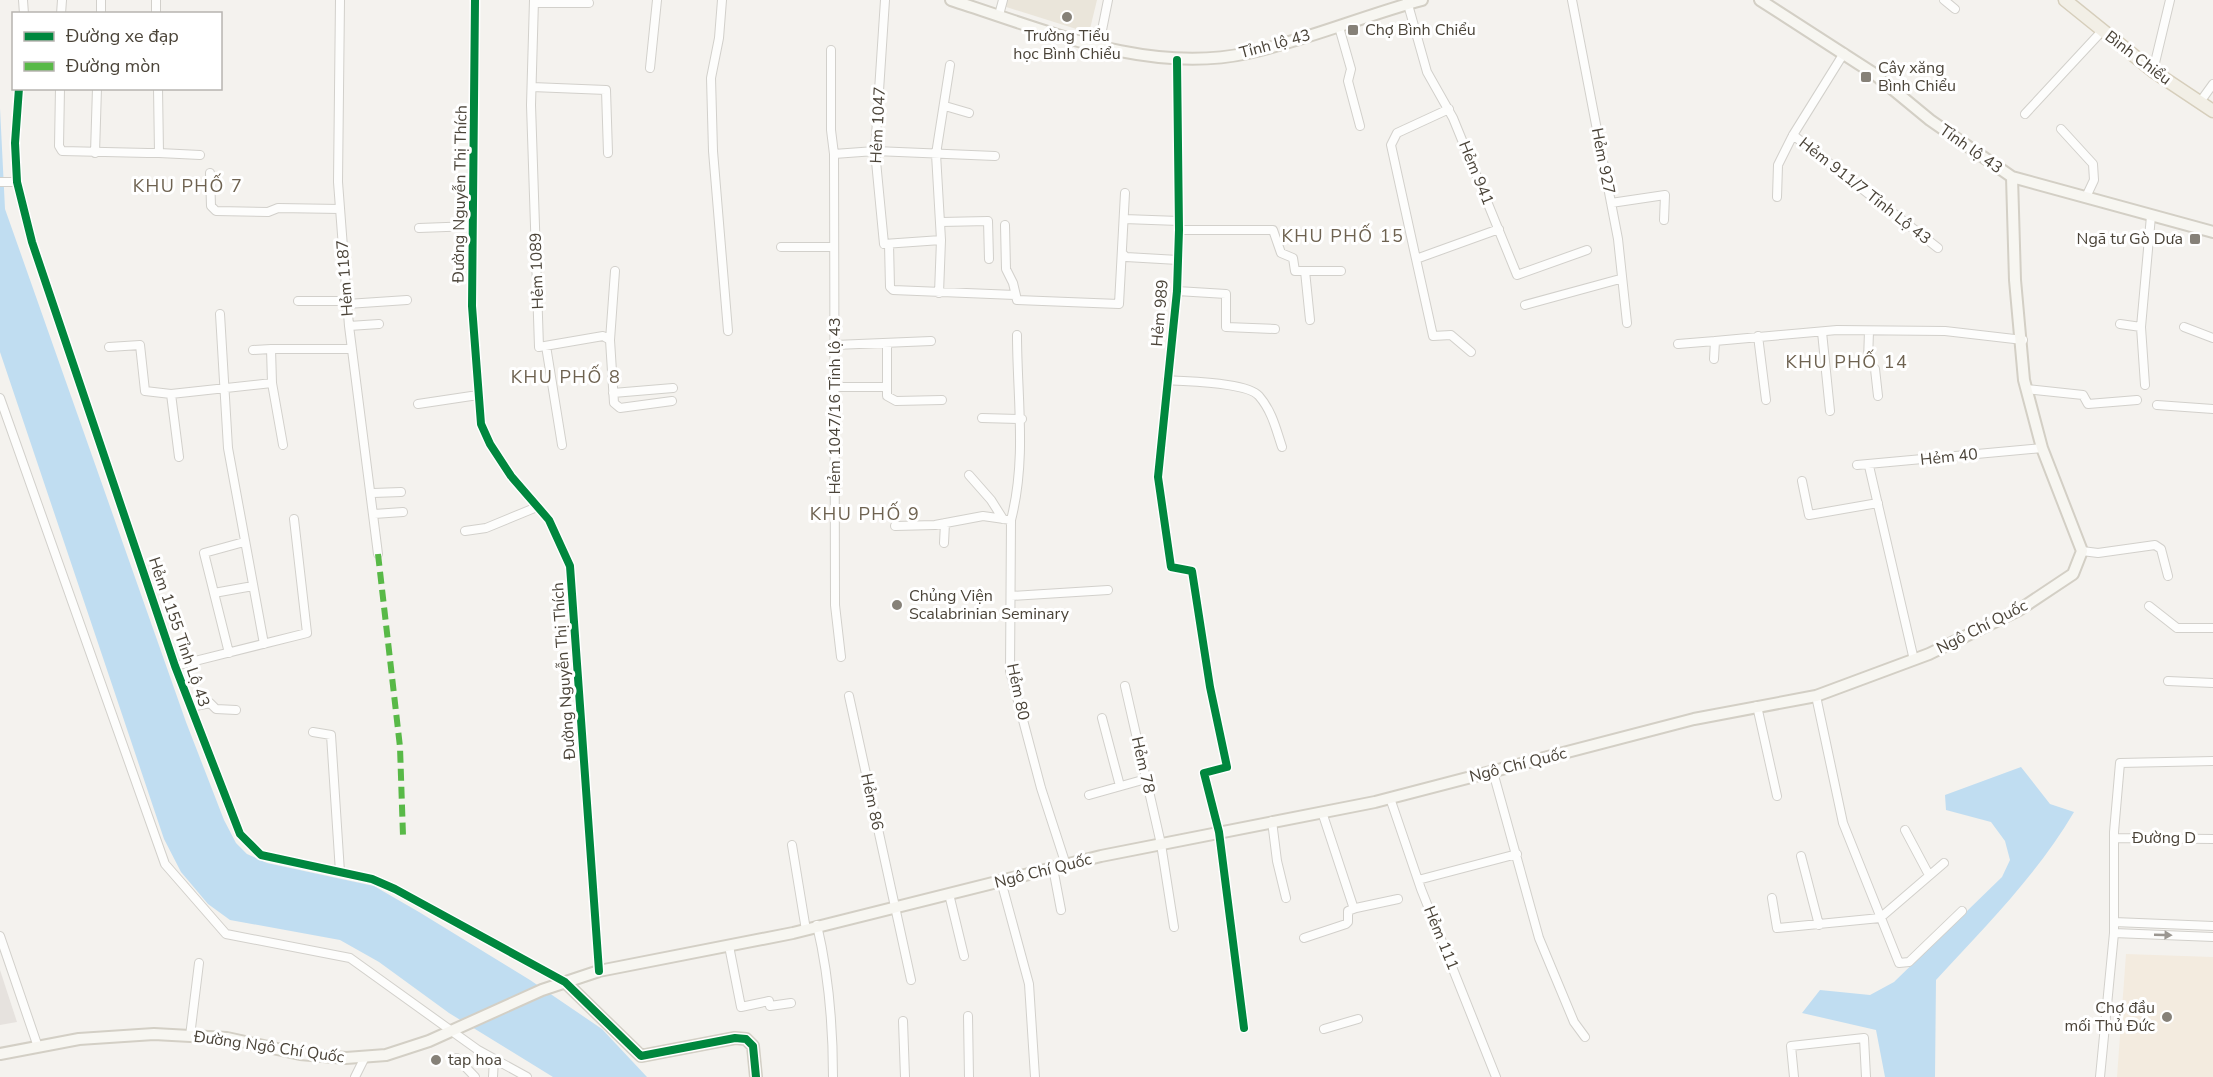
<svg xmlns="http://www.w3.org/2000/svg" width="2213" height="1077" font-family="'Nunito Sans',sans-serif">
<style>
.commercial{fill:#f3ebdf}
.industrial{fill:#e6e2de}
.education{fill:#eae5da}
.water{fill:#c0ddf1}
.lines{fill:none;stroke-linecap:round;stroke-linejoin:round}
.street-casing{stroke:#d2d0cb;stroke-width:10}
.secondary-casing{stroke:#d3cfc5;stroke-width:14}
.primary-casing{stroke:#d6cebb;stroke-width:15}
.street{stroke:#fdfdfc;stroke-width:8}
.secondary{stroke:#f7f6f1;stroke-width:10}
.primary{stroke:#f2efe6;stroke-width:12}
.quiet{stroke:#58b947;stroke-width:6;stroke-dasharray:12 6;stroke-linecap:butt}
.cycleway-casing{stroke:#fff;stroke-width:11}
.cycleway{stroke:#00873e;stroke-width:8}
.oneway{fill:#9b9791}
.poi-dot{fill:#868178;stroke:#fff;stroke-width:2}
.labels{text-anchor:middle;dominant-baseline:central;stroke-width:6;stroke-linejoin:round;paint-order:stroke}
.poi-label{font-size:16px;fill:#4b4439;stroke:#fff;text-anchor:start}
.street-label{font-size:16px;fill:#4b4439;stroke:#fff}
.neighbourhood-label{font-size:18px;letter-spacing:1.5px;fill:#6e6250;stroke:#fff}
</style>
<rect width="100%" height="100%" fill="#f4f2ee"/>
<path class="commercial" d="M2126 954 2213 957V1077H2117Z"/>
<path class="industrial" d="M0 970 17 1022 0 1025Z"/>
<path class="education" d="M1005 0H1097L1089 33 1003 6Z"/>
<path class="water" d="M0 108 5 209 186 722 224 820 236 843 247 854 267 863 374 886 419 912 530 980 602 1029 647 1077H553L449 1013 379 962 340 940 230 920 208 904 181 872 164 839 0 352Z
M2021 767 2050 804 2074 812C2037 875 1985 927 1936 980L1935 1077H1885L1876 1030 1802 1013 1820 990 1870 995 1894 982 2002 877 2010 860 2005 841 1991 822 1946 810 1945 795Z"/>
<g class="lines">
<g class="street-casing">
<path id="street" d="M23 0 24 14
M156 0V14
M340 0 338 182 349 326 378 554
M475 0 472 306 481 424 490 444 511 476 549 520 570 566 599 971
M534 0 531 105 539 347 603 336 610 340 614 403 620 408 672 401
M722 0 719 38 711 78 713 151 728 331
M885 0 875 151 884 244 941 240 936 154 950 65
M1572 0 1618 239 1627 323
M1944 0 1955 9
M1407 1 1427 72 1453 118 1517 275 1587 250
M534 3H589
M61 14 62 0
M101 14V0
M999 15 1003 0
M1339 27 1351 69 1348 81 1360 126
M1099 45 1108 0
M831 50V130L834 154 835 605 841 657
M1177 60 1179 230 1177 291 1158 477 1171 567 1192 571 1210 687 1227 767 1204 773 1219 832 1244 1028
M650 68 657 0
M2153 71 2170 0
M532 87 606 90 608 153
M19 88 15 143 17 182 32 242 175 666 240 834 261 855 372 879 395 889 565 982
M60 88 59 146 62 151 148 153H159L158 88
M2200 102 2213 84
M945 106 969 113
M1449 109 1397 133 1391 145 1416 259 1499 229
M2025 114 2102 31
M2061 129 2093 164 2094 180 2086 197
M1793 135 1938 248
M95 153 97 88
M159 153 200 155
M834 154 875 151 995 156
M210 173 211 206 216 211 268 212 278 208 340 209
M0 182H17
M1777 197 1778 165 1793 135 1844 53
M1611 203 1665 195 1664 220
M1124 219 1179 221
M941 222 988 221 989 259
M1005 225 1006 269 1013 283 1017 300 1119 304 1125 193
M419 228 473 226
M1179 230H1273L1281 253 1293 258 1295 271H1341
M889 244 890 287 893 290 1015 295
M781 247H834
M1123 254 1126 257 1178 260
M1416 259 1433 336 1451 335 1471 352
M1305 271 1310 320
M1177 291 1226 294V327L1275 329
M939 293 941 240
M298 301H347
M347 304 407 300
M1525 305 1620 279
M220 314 228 448 264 644
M2120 324 2141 327 2151 216
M349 326 379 324
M2141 327 2145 385
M2184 327 2213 338
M1869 331 1868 361 1875 369 1878 396
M1822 332 1830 411
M1017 335C1017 397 1027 458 1011 520L1010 671 1041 788 1066 865
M1758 336 1766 400
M610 340 615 271
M887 343V396L896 401 942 400
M1678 344 1715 341
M835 345 931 341
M546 346 562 445
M109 347 140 345 145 391 171 394
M253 350 271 349
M1714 359 1715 341 1837 330 1945 331 2023 340
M1167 380C1187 382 1247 382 1259 396 1272 411 1276 429 1282 447
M272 383 271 349H352
M835 387H886
M2026 389 2083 395 2088 404 2137 400
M613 393 673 388
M0 398 165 864 226 934 350 958 478 1050 527 1077
M418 404 478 395
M2157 405 2213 409
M982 418 1022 419
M179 457 171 394 272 383 283 445
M1857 465 2042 448
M1869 466 1914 660
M969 475 991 500 1003 519
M1802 481 1809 515 1878 503
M373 493 401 492
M374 514 403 512
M895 526 935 525 983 516 1011 520
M465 531 486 528 537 507
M944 543 945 523
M2082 551 2098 553 2155 545 2161 549 2168 576
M214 593 253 586
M1011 596 1108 590
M2149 606 2177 628H2213
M229 653 204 553 244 542
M175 666 307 633 294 519
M2168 681 2213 683
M1125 686 1161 844 1174 927
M849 696 911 980
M1816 696 1843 823 1899 963 1909 962 1962 911
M1757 706 1777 796
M191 707 210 703 216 709 236 710
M1102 718 1120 786
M313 732 331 735 340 872
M1493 772 1539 938 1574 1022 1585 1037
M1089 795 1146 779
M1390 798 1421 889 1496 1077
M1322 812 1353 906 1356 908 1398 899
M1272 821 1277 861 1286 898
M1905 830 1929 875
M2115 838 2213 839
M792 845 806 930
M1801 856 1819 925
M1053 868 1061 910
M1418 880 1517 854
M1001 881 1029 984 1035 1077
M949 894 964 956
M1772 898 1777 928 1880 918 1944 863
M2114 922 2213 926
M817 925C829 976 833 1025 833 1077
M2114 933 2213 937
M0 936 38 1047
M1304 938 1346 924 1348 922V911L1356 908
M729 946 741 1007 769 1001 770 1006 791 1003
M968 1016 969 1077
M903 1021 905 1077
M1324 1029 1358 1019
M190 1036 199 963
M457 1058 475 1077
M355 1077 365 1057
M493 1077 494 1059
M1794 1077 1791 1046 1864 1038 1866 1077
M2100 1077 2114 933V832L2120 763 2213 761"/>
</g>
<g class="secondary-casing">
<path id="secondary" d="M951 0C1045 30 1148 75 1248 53 1307 40 1363 16 1422 0
M1760 0 1873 73 1930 120 2012 177 2213 232
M565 982 641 1056 735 1038 746 1039 753 1046 756 1077
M0 1054 79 1039 154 1034 227 1038 300 1054 346 1058 386 1055 429 1041 542 990 599 971 793 933 1101 856 1375 802 1694 719 1816 696 1929 654 2019 610 2073 574 2082 551 2042 448 2024 380 2015 280 2012 177"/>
</g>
<g class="primary-casing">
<path id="primary" d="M2065 0 2153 71 2213 111"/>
</g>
<use href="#street" class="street"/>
<use href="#secondary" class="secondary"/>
<use href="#primary" class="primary"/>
<path class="quiet" d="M378 554 400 747 403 836"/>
<g class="cycleway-casing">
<path id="cycleway" d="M475 0 472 306 481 424 490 444 511 476 549 520 570 566 599 971
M1177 60 1179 230 1177 291 1158 477 1171 567 1192 571 1210 687 1227 767 1204 773 1219 832 1244 1028
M19 88 15 143 17 182 32 242 175 666 240 834 261 855 372 879 395 889 565 982 641 1056 735 1038 746 1039 753 1046 756 1077"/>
</g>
<use href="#cycleway" class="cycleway"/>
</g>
<defs><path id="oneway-solid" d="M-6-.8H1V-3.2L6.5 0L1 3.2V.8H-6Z" transform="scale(1.5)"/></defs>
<use class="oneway" href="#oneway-solid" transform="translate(2163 935) rotate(2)"/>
<g class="poi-dot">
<circle cx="1067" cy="17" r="6"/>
<rect x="1347" y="24" width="12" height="12" rx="3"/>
<rect x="1860" y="71" width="12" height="12" rx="3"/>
<rect x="2189" y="233" width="12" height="12" rx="3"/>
<circle cx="897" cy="605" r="6"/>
<circle cx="2167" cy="1017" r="6"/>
<circle cx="436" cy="1060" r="6"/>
</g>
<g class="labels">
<g class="poi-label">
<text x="1365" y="30">Chợ Bình Chiểu</text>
<text x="1067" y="36" text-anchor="middle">Trường Tiểu<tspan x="1067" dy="18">học Bình Chiểu</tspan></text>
<text x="1878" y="68">Cây xăng<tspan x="1878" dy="18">Bình Chiểu</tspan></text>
<text x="2183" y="239" text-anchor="end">Ngã tư Gò Dưa</text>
<text x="909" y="596">Chủng Viện<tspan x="909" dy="18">Scalabrinian Seminary</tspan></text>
<text x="2155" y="1008" text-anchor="end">Chợ đầu<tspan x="2155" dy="18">mối Thủ Đức</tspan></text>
<text x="448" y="1060">tap hoa</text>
</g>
<g class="street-label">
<text transform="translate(1275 44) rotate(-15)">Tỉnh lộ 43</text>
<text transform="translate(2138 58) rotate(37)">Bình Chiểu</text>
<text transform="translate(878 125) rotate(-87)">Hẻm 1047</text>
<text transform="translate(1971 149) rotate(35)">Tỉnh lộ 43</text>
<text transform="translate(1603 161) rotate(79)">Hẻm 927</text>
<text transform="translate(1476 173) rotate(68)">Hẻm 941</text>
<text transform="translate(1865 191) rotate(38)">Hẻm 911/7 Tỉnh Lộ 43</text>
<text transform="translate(460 194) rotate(-89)">Đường Nguyễn Thị Thích</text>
<text transform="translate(537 271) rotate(-92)">Hẻm 1089</text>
<text transform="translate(345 278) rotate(-94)">Hẻm 1187</text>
<text transform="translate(1160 313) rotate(-85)">Hẻm 989</text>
<text transform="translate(835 406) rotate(-90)">Hẻm 1047/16 Tỉnh lộ 43</text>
<text transform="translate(1949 457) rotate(-6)">Hẻm 40</text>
<text transform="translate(1982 627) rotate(-27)">Ngô Chí Quốc</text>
<text transform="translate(179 632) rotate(71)">Hẻm 1155 Tỉnh Lộ 43</text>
<text transform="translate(564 671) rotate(-94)">Đường Nguyễn Thị Thích</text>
<text transform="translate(1018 692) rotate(78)">Hẻm 80</text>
<text transform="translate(1143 765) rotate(77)">Hẻm 78</text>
<text transform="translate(1518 765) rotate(-14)">Ngô Chí Quốc</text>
<text transform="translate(872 802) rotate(78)">Hẻm 86</text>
<text x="2164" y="838">Đường D</text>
<text transform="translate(1043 871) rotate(-14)">Ngô Chí Quốc</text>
<text transform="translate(1441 938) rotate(68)">Hẻm 111</text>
<text transform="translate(269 1047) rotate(8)">Đường Ngô Chí Quốc</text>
</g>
<g class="neighbourhood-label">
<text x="188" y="186">KHU PHỐ 7</text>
<text x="1343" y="236">KHU PHỐ 15</text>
<text x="1847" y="362">KHU PHỐ 14</text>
<text x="566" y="377">KHU PHỐ 8</text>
<text x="865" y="514">KHU PHỐ 9</text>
</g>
</g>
<rect x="12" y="12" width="210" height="78" fill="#ffffff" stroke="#b7b4b0" stroke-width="1.5"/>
<rect x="24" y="32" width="30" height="9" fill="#00873e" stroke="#b7b4b0" stroke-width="1.5"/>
<text x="66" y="42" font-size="18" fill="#4b4439">Đường xe đạp</text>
<rect x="24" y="62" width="30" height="9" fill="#58b947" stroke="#b7b4b0" stroke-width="1.5"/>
<text x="66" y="72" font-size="18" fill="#4b4439">Đường mòn</text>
</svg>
